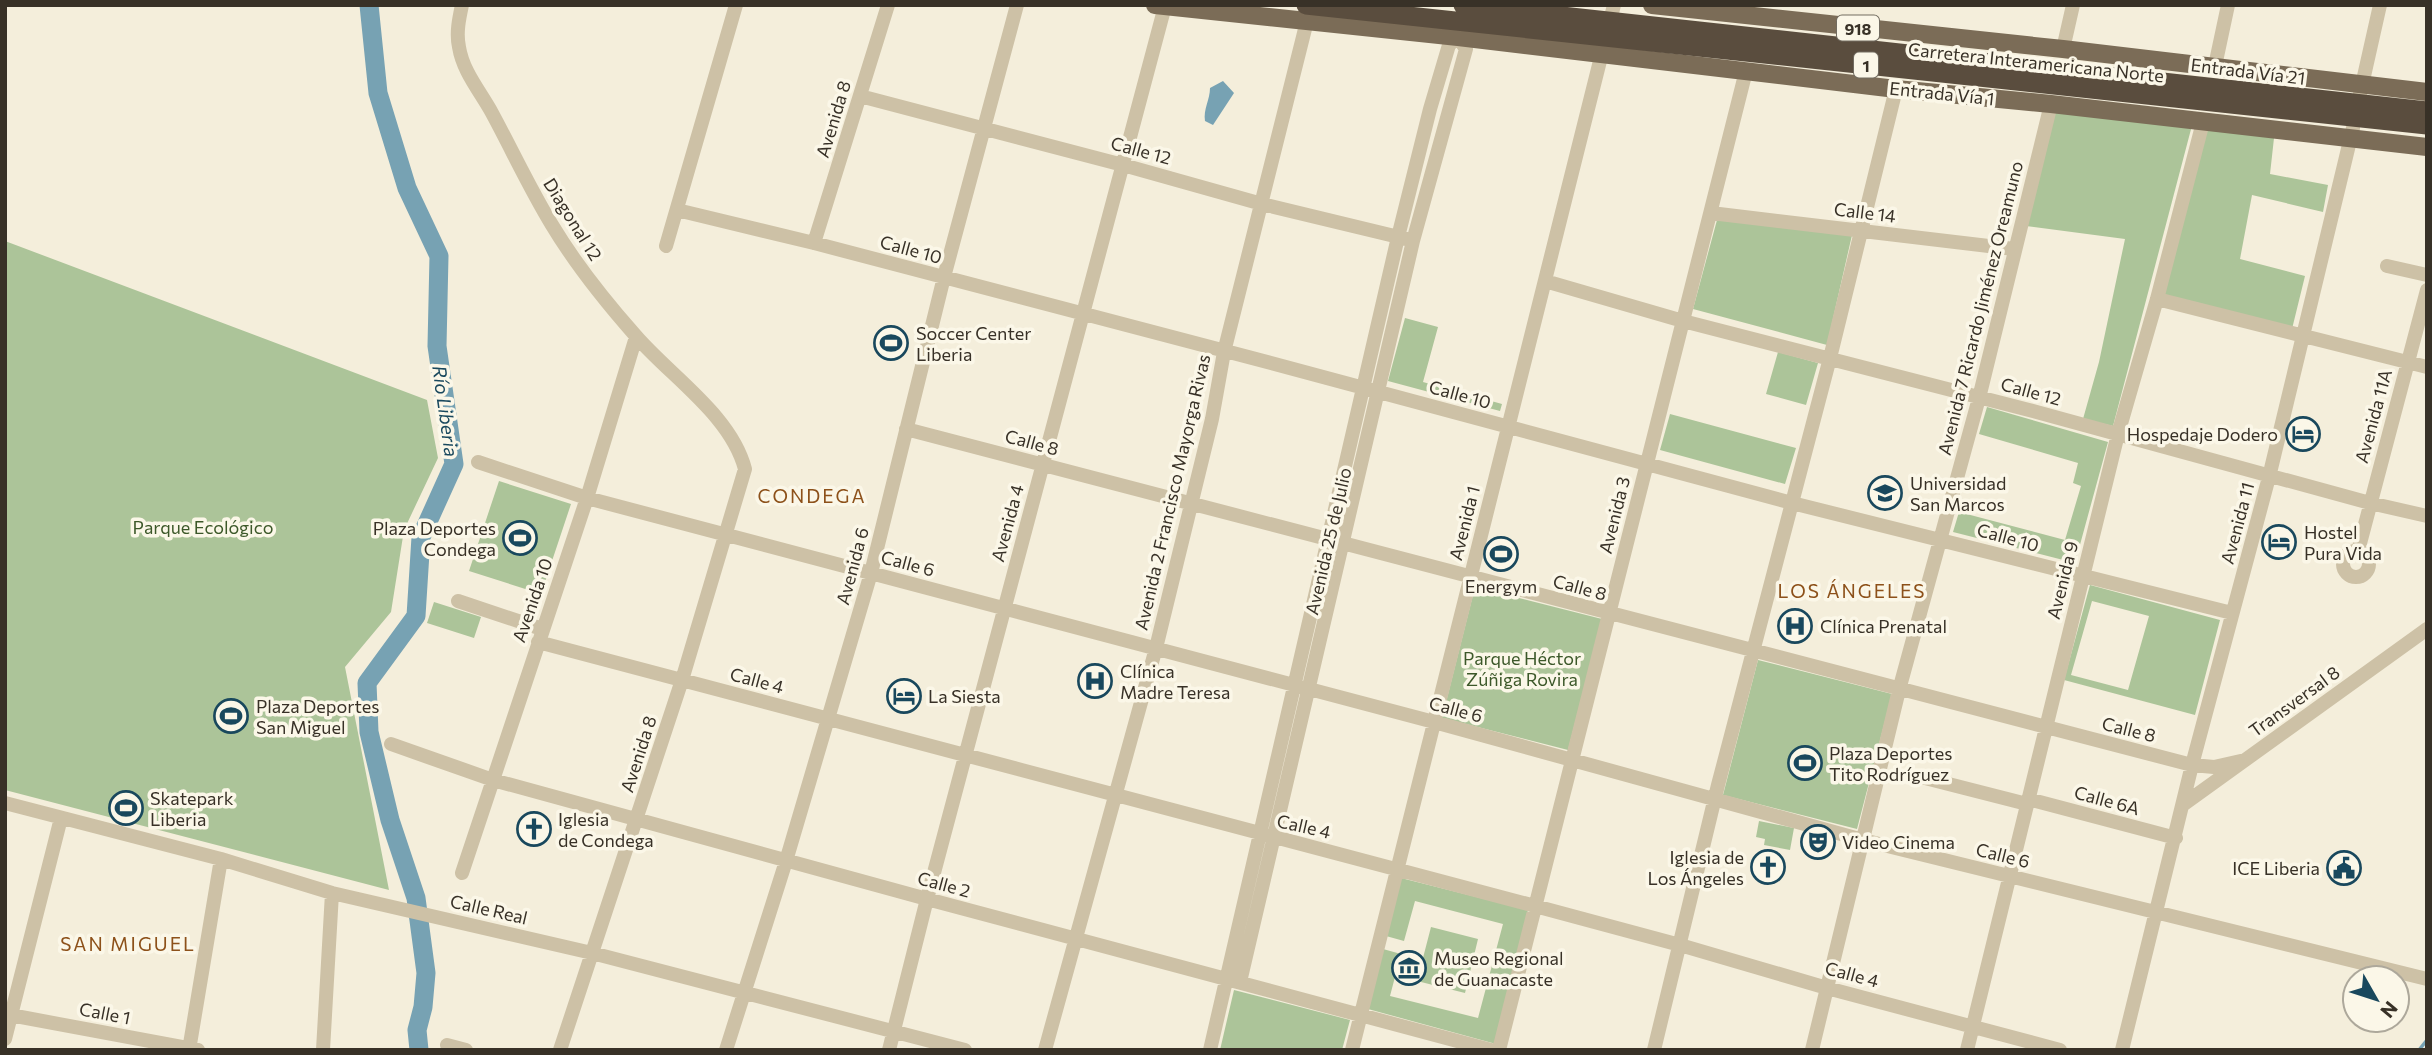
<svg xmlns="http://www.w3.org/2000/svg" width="2432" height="1055" font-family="Commissioner,sans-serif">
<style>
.green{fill:#acc499;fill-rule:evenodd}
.water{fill:#77a2b3}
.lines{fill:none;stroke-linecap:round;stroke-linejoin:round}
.stream{stroke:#77a2b3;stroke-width:3.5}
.river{stroke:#77a2b3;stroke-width:19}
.minor{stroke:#cdc1a6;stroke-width:14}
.major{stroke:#7b6c57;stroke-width:18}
.highway-bridge{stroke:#5a4d3e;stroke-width:19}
.labels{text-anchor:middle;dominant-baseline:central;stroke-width:7;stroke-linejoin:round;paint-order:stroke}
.shield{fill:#fbf7e8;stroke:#726c61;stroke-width:2}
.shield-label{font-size:16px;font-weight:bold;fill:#383127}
.street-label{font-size:18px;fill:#383127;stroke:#fbf7e8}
.poi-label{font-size:18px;fill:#383127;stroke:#fbf7e8;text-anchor:start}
.park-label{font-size:18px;fill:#3c5829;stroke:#fbf7e8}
.water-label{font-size:19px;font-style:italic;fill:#19485d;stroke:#fbf7e8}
.neighbourhood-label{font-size:19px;letter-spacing:2px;fill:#8d511a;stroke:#fbf7e8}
</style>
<rect width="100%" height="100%" fill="#f4eedb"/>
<path class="green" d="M2056 102 2195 114 2113 426 2083 419 2099 362 2125 239 2026 226Z
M2206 128 2274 138 2270 174 2328 185 2323 212 2252 195 2240 259 2305 276 2292 329 2163 296Z
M1717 220 1852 235 1827 345 1693 309Z
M5 241 427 400 438 458 404 530 391 612 345 667 389 890 5 790Z
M1405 318 1438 327 1423 382 1502 404 1500 411 1388 381Z
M1778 352 1818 363 1806 405 1766 394Z
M1987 407 2108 442 2075 563 1953 532 1959 512 2065 540 2081 486 2073 483 2078 463 1979 434Z
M1670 414 1796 448 1785 484 1660 450Z
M499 481 571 504 541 594 469 571Z
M2090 585 2220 620 2195 715 2064 680ZM2092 601 2149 616 2128 690 2071 675Z
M1475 587 1602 619 1568 750 1442 718Z
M434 602 481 617 474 638 427 623Z
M1758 660 1892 694 1857 829 1723 795Z
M1759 821 1794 828 1790 850 1764 845 1765 839 1756 837Z
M1401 878 1528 910 1496 1044 1368 1009 1383 949 1401 954 1390 996 1478 1018 1503 924 1415 901 1404 941 1386 936Z
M1431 927 1478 939 1465 993 1417 981Z
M1234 990 1350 1020 1342 1050H1220Z"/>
<path class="water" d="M1223 81 1234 93 1213 125 1205 121C1203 109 1210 100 1210 88Z"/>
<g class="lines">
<path class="stream" d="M2419 1050 2427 1040"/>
<path class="river" d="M369 5 378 93 407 188 439 256 437 346 454 464 421 537 416 616 367 683 369 732 390 820 416 898 426 973 423 1007 417 1030 419 1050"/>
<path class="minor" d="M462 5C459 19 456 33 459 47 463 72 480 91 492 113 512 150 530 189 552 225 576 265 605 301 635 335 670 376 731 415 745 469L682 680 560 1050
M2063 49 2073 5
M2215 66 2228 5
M2360 94 2380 5
M860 96 1123 165 1262 204 1407 239
M677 210 814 243 1271 363 1792 503 2232 613
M1711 213 2014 249
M814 243 888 5
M666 246 736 5
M2387 266 2427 275
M1545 281 1683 321 2029 410 2370 503 2427 516
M2157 299 2427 367
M906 429 2192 765 2214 767 2245 760
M478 462 587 498 1434 722 1863 840 2427 979
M2343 564a13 13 0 1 1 26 0a13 13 0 1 1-26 0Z
M2358 551 2427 290
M458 601 542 629
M538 642 1535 906 1680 945 1827 988 2060 1050
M391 744 493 780 927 899 1491 1050
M1925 778 2027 804
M2028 799 2176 838
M5 803 221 859 332 893 592 953 965 1050
M2184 804 2427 629
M462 873 587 498 636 337
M5 1014 198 1050
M5 1039 61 818
M447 1045 466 1050
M189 1050 221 859
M323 1050 332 893
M726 1050 786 861 871 573 944 277 1017 5
M889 1050 927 899 1165 6
M1045 1050 1156 648 1212 419 1224 352 1307 21
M1210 1050 1398 237 1430 109 1449 45 1458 37 1466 49 1413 241 1240 982
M1352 1050 1614 5
M1499 1050 1746 71
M1654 1050 1718 785 1830 358 1896 89
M1812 1050 1899 690 1979 398 2051 104
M1967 1050 2118 434 2157 299 2203 122
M2122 1050 2192 765 2269 477 2353 128"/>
<path class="major" d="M1155 5 1458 37 1896 89 2051 104 2427 147
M1652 5 2063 49 2427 92"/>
<path class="highway-bridge" d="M1306 5 2427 125
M1463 5 2427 111"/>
</g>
<defs>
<g id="stadium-ring" transform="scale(1.75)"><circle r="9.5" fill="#fbf7e8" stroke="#19485d" stroke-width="1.5"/><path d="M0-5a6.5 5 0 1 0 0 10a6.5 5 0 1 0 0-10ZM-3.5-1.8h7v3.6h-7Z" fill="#19485d"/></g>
<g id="hotel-ring" transform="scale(1.75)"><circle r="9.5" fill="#fbf7e8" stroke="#19485d" stroke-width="1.5"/><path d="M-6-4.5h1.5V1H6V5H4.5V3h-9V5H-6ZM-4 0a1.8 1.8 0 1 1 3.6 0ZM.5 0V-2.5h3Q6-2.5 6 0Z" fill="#19485d"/></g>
<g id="university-ring" transform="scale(1.75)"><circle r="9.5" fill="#fbf7e8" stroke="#19485d" stroke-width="1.5"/><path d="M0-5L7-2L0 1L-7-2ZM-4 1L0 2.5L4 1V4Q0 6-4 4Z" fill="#19485d"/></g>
<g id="hospital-ring" transform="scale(1.75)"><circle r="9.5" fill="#fbf7e8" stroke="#19485d" stroke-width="1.5"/><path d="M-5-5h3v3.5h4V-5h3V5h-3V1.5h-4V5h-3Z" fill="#19485d"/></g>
<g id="church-ring" transform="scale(1.75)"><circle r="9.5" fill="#fbf7e8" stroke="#19485d" stroke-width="1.5"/><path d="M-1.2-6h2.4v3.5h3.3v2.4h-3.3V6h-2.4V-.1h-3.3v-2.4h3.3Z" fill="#19485d"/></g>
<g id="theatre-ring" transform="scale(1.75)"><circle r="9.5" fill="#fbf7e8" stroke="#19485d" stroke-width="1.5"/><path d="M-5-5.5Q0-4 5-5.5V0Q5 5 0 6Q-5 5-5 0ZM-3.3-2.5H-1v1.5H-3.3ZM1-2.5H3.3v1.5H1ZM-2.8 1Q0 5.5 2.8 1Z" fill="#19485d"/></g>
<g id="civic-ring" transform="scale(1.75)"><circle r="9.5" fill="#fbf7e8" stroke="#19485d" stroke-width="1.5"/><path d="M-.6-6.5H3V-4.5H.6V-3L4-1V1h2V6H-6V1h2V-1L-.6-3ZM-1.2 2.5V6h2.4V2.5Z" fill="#19485d"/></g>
<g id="museum-ring" transform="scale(1.75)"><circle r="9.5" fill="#fbf7e8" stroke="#19485d" stroke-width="1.5"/><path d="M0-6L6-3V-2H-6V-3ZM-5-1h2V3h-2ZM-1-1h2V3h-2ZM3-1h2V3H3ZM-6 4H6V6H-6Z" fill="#19485d"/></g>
</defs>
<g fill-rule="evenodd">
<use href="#stadium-ring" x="891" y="343"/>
<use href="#hotel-ring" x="2303" y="434"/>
<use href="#university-ring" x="1885" y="493"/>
<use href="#stadium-ring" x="520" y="538"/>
<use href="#hotel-ring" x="2279" y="542"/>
<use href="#stadium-ring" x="1501" y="554"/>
<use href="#hospital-ring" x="1795" y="626"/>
<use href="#hospital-ring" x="1095" y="681"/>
<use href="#hotel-ring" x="904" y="696"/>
<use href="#stadium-ring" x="231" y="716"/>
<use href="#stadium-ring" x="1805" y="763"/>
<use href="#stadium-ring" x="126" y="808"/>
<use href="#church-ring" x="534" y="829"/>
<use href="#theatre-ring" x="1818" y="842"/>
<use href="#church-ring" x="1768" y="867"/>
<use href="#civic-ring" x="2344" y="868"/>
<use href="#museum-ring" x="1409" y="968"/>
</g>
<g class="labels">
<g class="shield">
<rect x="1837" y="15.5" width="42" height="25" rx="5"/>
<rect x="1854" y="52.5" width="24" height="25" rx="5"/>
</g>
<g class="shield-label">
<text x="1858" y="28">918</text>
<text x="1866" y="65">1</text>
</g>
<g class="street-label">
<text transform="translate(2036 62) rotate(6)">Carretera Interamericana Norte</text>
<text transform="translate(2248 71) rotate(7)">Entrada Vía 21</text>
<text transform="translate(1942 93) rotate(6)">Entrada Vía 1</text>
<text transform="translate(833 119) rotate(-73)">Avenida 8</text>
<text transform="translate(1141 150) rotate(15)">Calle 12</text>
<text transform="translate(1865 212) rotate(7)">Calle 14</text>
<text transform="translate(573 219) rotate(58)">Diagonal 12</text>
<text transform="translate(911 249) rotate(15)">Calle 10</text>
<text transform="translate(1980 308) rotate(-76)">Avenida 7 Ricardo Jiménez Oreamuno</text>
<text transform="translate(2031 391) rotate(15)">Calle 12</text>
<text transform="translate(1460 394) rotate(15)">Calle 10</text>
<text transform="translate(2373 416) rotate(-75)">Avenida 11A</text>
<text transform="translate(1032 442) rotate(15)">Calle 8</text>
<text transform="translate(1172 492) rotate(-77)">Avenida 2 Francisco Mayorga Rivas</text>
<text transform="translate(1614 515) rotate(-76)">Avenida 3</text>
<text transform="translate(1007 523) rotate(-75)">Avenida 4</text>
<text transform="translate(1464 523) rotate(-76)">Avenida 1</text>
<text transform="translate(2237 523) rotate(-75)">Avenida 11</text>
<text transform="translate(2008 537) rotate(15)">Calle 10</text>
<text transform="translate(1328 541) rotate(-77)">Avenida 25 de Julio</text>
<text transform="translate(908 563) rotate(15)">Calle 6</text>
<text transform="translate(852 566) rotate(-75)">Avenida 6</text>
<text transform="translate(2062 580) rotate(-76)">Avenida 9</text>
<text transform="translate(1580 587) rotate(15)">Calle 8</text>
<text transform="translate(532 600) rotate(-71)">Avenida 10</text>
<text transform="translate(757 680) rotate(15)">Calle 4</text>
<text transform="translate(2294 701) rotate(-36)">Transversal 8</text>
<text transform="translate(1456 709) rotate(15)">Calle 6</text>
<text transform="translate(2129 729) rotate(14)">Calle 8</text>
<text transform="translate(638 754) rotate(-72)">Avenida 8</text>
<text transform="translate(2107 800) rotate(15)">Calle 6A</text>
<text transform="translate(1304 826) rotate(13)">Calle 4</text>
<text transform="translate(2003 855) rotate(14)">Calle 6</text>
<text transform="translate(944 884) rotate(15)">Calle 2</text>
<text transform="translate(489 909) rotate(13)">Calle Real</text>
<text transform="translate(1852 974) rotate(15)">Calle 4</text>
<text transform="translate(105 1013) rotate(11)">Calle 1</text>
</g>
<g class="poi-label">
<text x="916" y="333">Soccer Center<tspan x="916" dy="21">Liberia</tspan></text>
<text x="2278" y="434" text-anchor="end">Hospedaje Dodero</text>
<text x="1910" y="483">Universidad<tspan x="1910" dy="21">San Marcos</tspan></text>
<text x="496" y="528" text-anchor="end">Plaza Deportes<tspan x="496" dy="21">Condega</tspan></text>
<text x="2304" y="532">Hostel<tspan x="2304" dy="21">Pura Vida</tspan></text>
<text x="1501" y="586" text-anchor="middle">Energym</text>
<text x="1820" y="626">Clínica Prenatal</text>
<text x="1120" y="671">Clínica<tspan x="1120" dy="21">Madre Teresa</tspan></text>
<text x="928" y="696">La Siesta</text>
<text x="256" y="706">Plaza Deportes<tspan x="256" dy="21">San Miguel</tspan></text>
<text x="1829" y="753">Plaza Deportes<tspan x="1829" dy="21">Tito Rodríguez</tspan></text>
<text x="150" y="798">Skatepark<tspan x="150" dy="21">Liberia</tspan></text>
<text x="558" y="819">Iglesia<tspan x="558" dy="21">de Condega</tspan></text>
<text x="1842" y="842">Video Cinema</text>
<text x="1744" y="857" text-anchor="end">Iglesia de<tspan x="1744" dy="21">Los Ángeles</tspan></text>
<text x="2320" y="868" text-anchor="end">ICE Liberia</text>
<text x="1434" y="958">Museo Regional<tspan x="1434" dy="21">de Guanacaste</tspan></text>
</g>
<g class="park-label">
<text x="203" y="527">Parque Ecológico</text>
<text x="1522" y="658">Parque Héctor<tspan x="1522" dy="21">Zúñiga Rovira</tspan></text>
</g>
<g class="water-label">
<text transform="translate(446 411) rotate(82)">Río Liberia</text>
</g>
<g class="neighbourhood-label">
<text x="812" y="495">CONDEGA</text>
<text x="1852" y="590">LOS ÁNGELES</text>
<text x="128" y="943">SAN MIGUEL</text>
</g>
</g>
<rect width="2432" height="1055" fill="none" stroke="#383127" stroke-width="14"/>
<g transform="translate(2376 999) rotate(129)"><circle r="33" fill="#fbf7e8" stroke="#ada89b" stroke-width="2"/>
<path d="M0-5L12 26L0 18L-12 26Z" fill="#19485d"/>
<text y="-10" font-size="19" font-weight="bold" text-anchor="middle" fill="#383127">N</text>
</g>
</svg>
